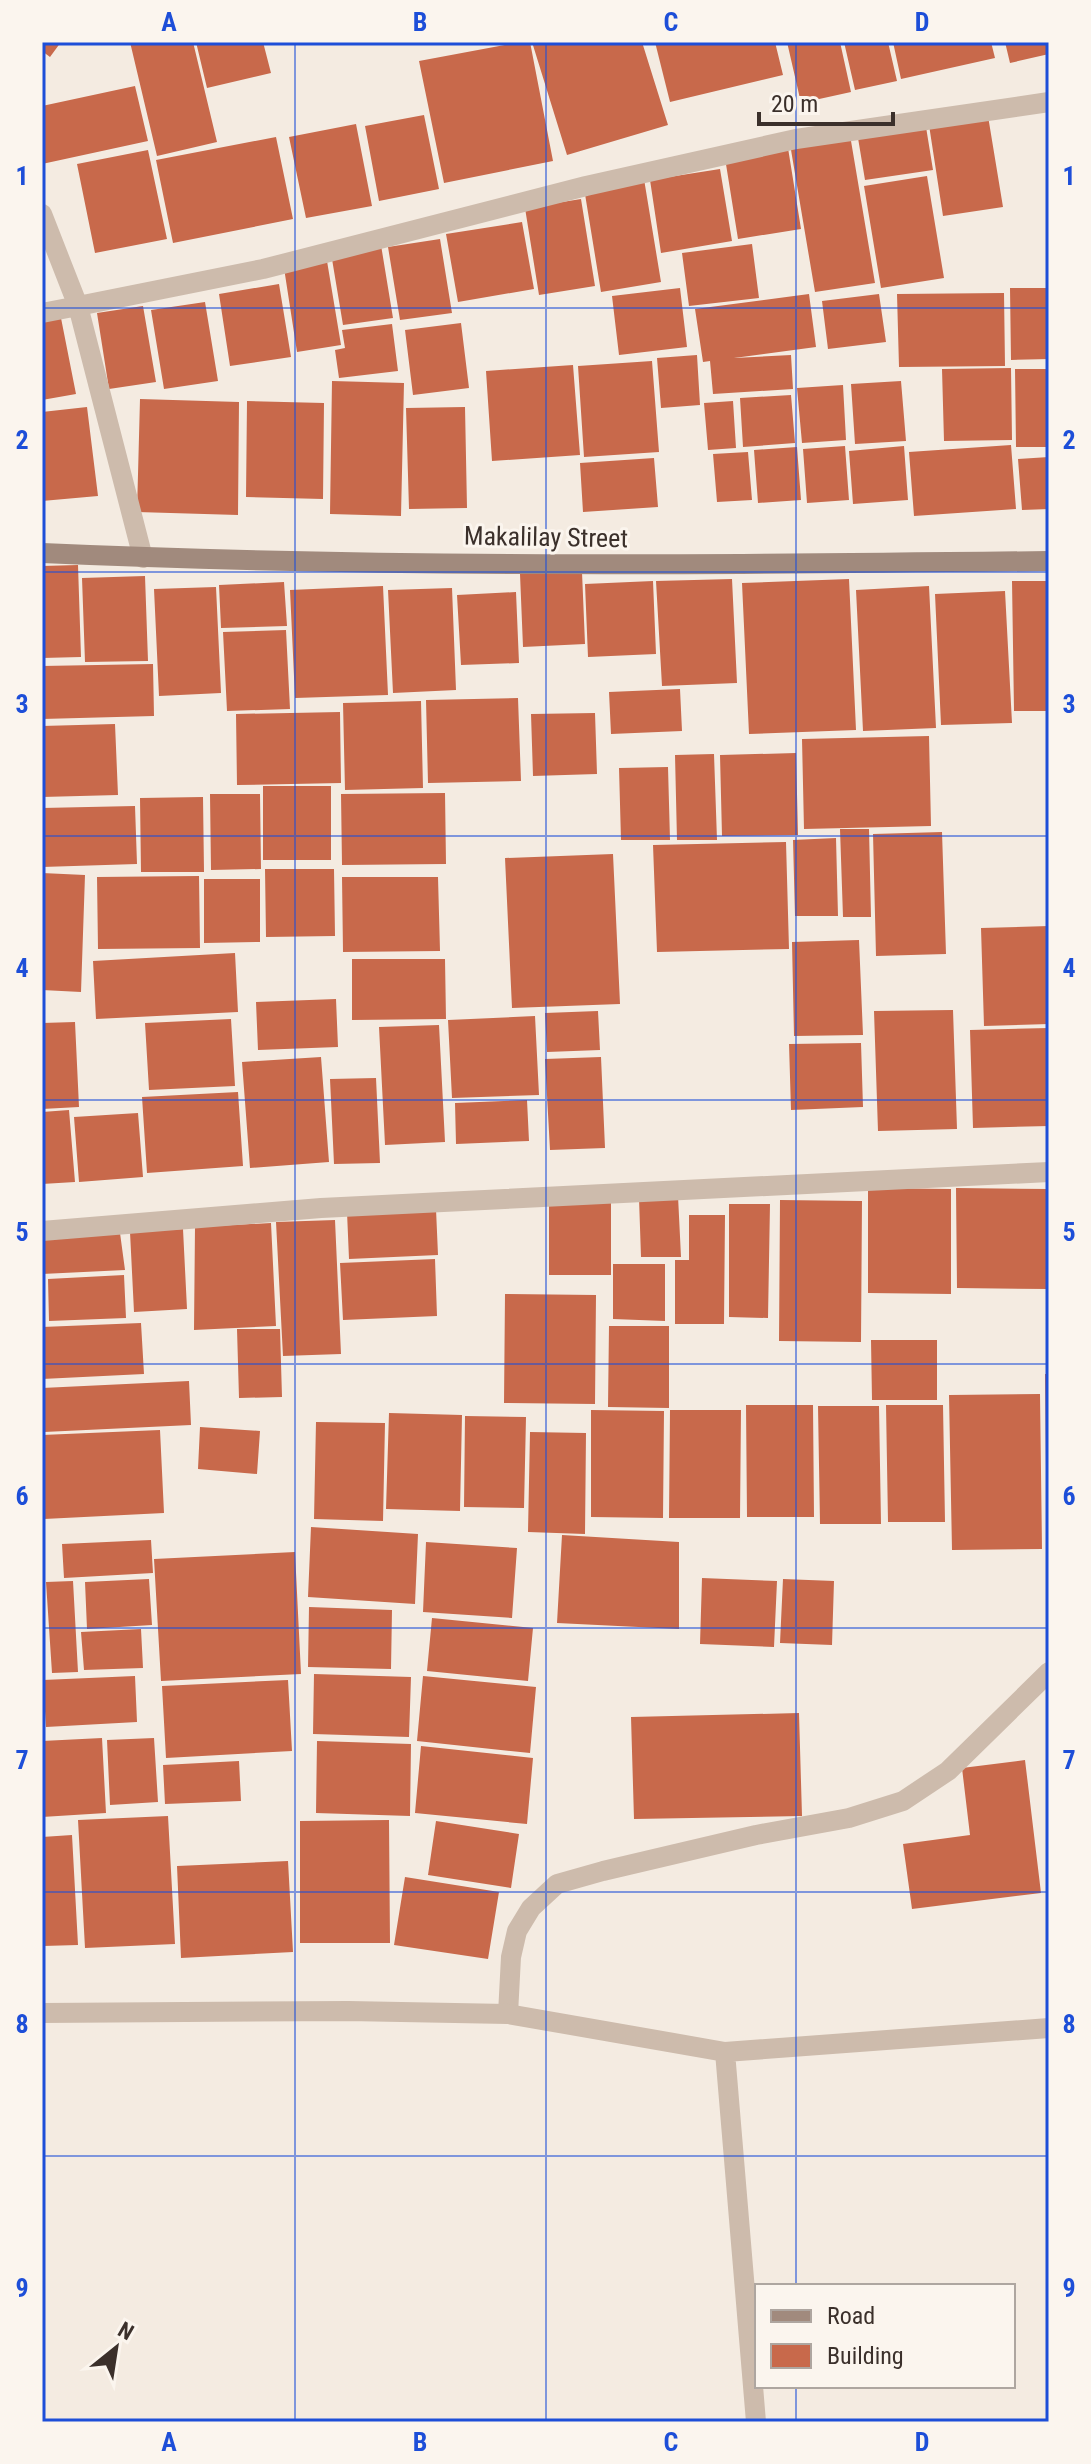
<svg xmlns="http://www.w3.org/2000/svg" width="1091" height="2464" font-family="'Roboto Condensed',sans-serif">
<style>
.building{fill:#c8694b}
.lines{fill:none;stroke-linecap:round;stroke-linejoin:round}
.service{stroke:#cdbbac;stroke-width:20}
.minor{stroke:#cdbbac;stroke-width:20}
.secondary{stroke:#a18a7d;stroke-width:20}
.grid{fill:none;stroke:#1d4ed8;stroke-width:2;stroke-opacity:0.55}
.labels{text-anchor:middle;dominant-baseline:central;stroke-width:6;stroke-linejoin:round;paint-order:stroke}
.street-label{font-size:26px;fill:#3b302b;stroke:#fbf5ee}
.neatline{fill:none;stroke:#1d4ed8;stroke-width:3}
.grid-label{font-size:26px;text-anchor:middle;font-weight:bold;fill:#1d4ed8}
</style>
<rect width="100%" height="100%" fill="#f4ebe1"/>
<path class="building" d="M42 42H61L50 57 42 51Z
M130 42H193L217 142 157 156Z
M196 42H263L271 73 207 88Z
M521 42H530L553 161 444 183 419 61Z
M532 42H642L668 125 567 155Z
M655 42H775L783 75 670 102Z
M787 42H840L851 92 801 103Z
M844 42H888L897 81 855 90Z
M893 42H991L995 58 901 79Z
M1005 42H1049V54L1010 63Z
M135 86 148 141 42 164V106Z
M424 115 439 189 379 201 365 126Z
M988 116 1003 207 943 216 929 125Z
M356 124 372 206 306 218 289 137Z
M926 127 933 170 865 180 858 138Z
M850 135 875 283 815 292 790 144Z
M276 137 293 219 173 243 156 160Z
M788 148 801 229 738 239 725 158Z
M148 150 167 239 95 253 77 164Z
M720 169 732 241 661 253 650 180Z
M927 176 944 278 881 288 864 186Z
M644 179 661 282 601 292 584 188Z
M581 199 595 286 539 295 525 208Z
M522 222 534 289 458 302 446 234Z
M440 239 452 313 400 320 388 247Z
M752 244 759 298 689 306 682 253Z
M381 245 393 318 343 325 331 253Z
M327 261 341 345 297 352 284 268Z
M279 284 291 357 230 366 219 294Z
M680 288 687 347 619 355 612 296Z
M1010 288H1049V359L1011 360Z
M1004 293 1005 366 899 367 897 294Z
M809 294 816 347 734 358 791 355 793 389 713 394 710 361 703 362 695 309Z
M879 294 886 342 828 349 822 301Z
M205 302 218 381 164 389 151 310Z
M143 306 156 382 109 389 97 313Z
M61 318 76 394 42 400V322Z
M461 323 469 388 413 395 405 330Z
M392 324 398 371 339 378 335 350 345 348 342 330Z
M697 355 700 405 661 408 657 358Z
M652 361 659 452 584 457 578 366Z
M573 365 580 455 492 461 486 371Z
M1011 368 1012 440 944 441 942 369Z
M1015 369H1049V447H1016Z
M332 381 404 383 401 516 330 514Z
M901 381 906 441 855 444 851 384Z
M843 385 846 440 802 443 797 388Z
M791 395 795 443 743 447 740 398Z
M140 399 239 402 238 515 137 512Z
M247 401 324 403 323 499 246 497Z
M733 401 736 448 708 450 704 403Z
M87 407 98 496 42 501V412Z
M465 407 467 508 409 509 406 408Z
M1011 445 1016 509 914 516 909 452Z
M845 446 849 500 807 503 803 449Z
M904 446 908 500 853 504 849 451Z
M797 447 801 500 758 503 754 450Z
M748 452 752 500 717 502 713 454Z
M1049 457V509L1022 510 1018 459Z
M654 458 658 507 583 512 580 463Z
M78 565 81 657 42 658V566Z
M582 572 585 644 523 647 520 574Z
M145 576 148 661 85 662 82 578Z
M732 579 737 683 662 686 656 581Z
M849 579 856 730 749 734 742 583Z
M653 581 656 654 588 657 585 584Z
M1012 581H1049V711H1014Z
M284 582 287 626 221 628 219 585Z
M383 586 388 695 295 698 290 590Z
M929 586 936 728 863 731 856 590Z
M216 587 221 693 159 696 154 589Z
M452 588 456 690 393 693 388 590Z
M1005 591 1012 723 941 725 935 594Z
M516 592 519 663 461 665 457 595Z
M286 630 290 709 227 711 223 632Z
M153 664 154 716 42 719V666Z
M680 689 682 731 611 734 609 692Z
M518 698 521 781 428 783 426 700Z
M421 701 423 788 345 790 343 703Z
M340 712 341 783 237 785 236 714Z
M595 713 597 774 533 776 531 714Z
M115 724 118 795 42 797V726Z
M929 736 931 826 804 829 802 739Z
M796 753 798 835 722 836 720 755Z
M714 754 717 840H677L675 755Z
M668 767 670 840H621L619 768Z
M263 786H331V860H263Z
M445 793 446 864 342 865 341 794Z
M210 794H260L261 869 211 870Z
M203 797 204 872H141L140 798Z
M135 806 137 864 42 867V808Z
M840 829H869L871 917H843Z
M942 832 946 954 876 956 873 834Z
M836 838 838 916H795L793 840Z
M786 842 789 949 657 952 653 845Z
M613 854 620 1004 512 1008 505 858Z
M265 869H334L335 936 266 937Z
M42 873 85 875 81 992 42 990Z
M199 876 200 948 98 949 97 877Z
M342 877H438L440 951 343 952Z
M204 879H260V942L204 943Z
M1049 926V1024L984 1026 981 928Z
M859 940 863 1035 794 1036 792 942Z
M235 953 238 1012 96 1019 93 961Z
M352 959H445L446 1019 352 1020Z
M336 999 338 1047 258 1050 256 1002Z
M953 1010 957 1129 878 1131 874 1011Z
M598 1011 600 1050 547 1052 545 1013Z
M535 1016 539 1095 452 1098 448 1020Z
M231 1019 235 1086 149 1090 145 1023Z
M75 1022 79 1107 42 1109V1023Z
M439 1025 445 1142 385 1145 379 1027Z
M1049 1028V1126L973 1128 970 1030Z
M861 1043 863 1107 791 1110 789 1044Z
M321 1057 329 1162 250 1168 242 1062Z
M601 1057 605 1148 550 1150 545 1059Z
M376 1078 380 1163 334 1164 330 1079Z
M238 1092 243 1166 147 1173 142 1097Z
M527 1100 529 1141 456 1144 455 1103Z
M69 1110 75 1182 42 1184V1112Z
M138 1113 143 1177 79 1182 74 1117Z
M868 1188 951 1189V1294L868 1293Z
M956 1188 1049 1189V1289L957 1288Z
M678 1196 681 1257H641L639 1198Z
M549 1200H611V1275H549Z
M780 1200 862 1201 861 1342 779 1341Z
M729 1204H770L768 1318 729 1317Z
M436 1209 438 1255 349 1259 347 1212Z
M689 1215H725L724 1324H675V1260H689Z
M335 1220 341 1354 283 1356 276 1222Z
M271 1223 276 1326 194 1330 195 1227Z
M183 1229 187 1309 134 1312 130 1232Z
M120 1233 125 1270 42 1274V1236Z
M435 1259 437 1316 343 1320 340 1263Z
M613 1264H665V1321L613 1319Z
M124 1275 126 1318 49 1321 48 1279Z
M505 1294 596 1295 595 1404 504 1403Z
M141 1323 144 1374 42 1379V1327Z
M609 1326H669V1408L608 1407Z
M237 1329H280L282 1397 239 1398Z
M871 1340H937V1400H872Z
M1045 1374H1049V1467H1046Z
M189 1381 191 1425 44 1432 42 1388Z
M1040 1394 1042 1549 952 1550 949 1395Z
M746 1405H813L814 1517H747Z
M886 1405H943L945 1522H888Z
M818 1406H879L881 1524H820Z
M591 1410 664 1411 663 1518 591 1517Z
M670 1410H741L740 1518H669Z
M389 1413 462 1415 460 1511 386 1509Z
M465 1416 526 1417 524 1508 464 1507Z
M316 1422 385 1423 383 1521 314 1519Z
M200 1427 260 1431 257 1474 198 1469Z
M160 1430 164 1513 44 1519 42 1435Z
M530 1432 586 1433 585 1534 528 1532Z
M311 1527 418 1534 415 1604 308 1597Z
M562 1535 679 1542V1629L557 1623Z
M151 1540 153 1573 64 1578 62 1544Z
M426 1542 517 1548 512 1618 423 1612Z
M295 1552 301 1674 161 1681 154 1559Z
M702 1578 777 1581 774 1647 700 1644Z
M149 1579 152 1625 87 1629 85 1582Z
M783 1579 834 1581 832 1645 780 1643Z
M73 1581 78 1672 52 1673 46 1582Z
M309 1607 392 1610 391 1669 308 1667Z
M432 1618 533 1628 528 1681 427 1671Z
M141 1629 143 1668 84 1670 81 1632Z
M314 1674 411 1677 409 1737 313 1734Z
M135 1676 137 1722 46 1727 43 1680Z
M423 1676 536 1687 530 1753 417 1741Z
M288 1680 292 1751 166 1758 162 1686Z
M799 1713 802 1816 634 1819 631 1717Z
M102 1738 106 1813 42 1817V1741Z
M154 1738 158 1802 110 1805 107 1740Z
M317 1741 411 1744 410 1816 316 1813Z
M421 1746 533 1758 527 1824 415 1813Z
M1025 1760 1041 1893 912 1909 903 1844 970 1835 962 1768Z
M239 1761 241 1801 165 1804 163 1765Z
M168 1816 175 1944 85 1948 78 1820Z
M389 1820 390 1943H300V1821Z
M436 1821 519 1834 511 1888 428 1875Z
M72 1835 78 1945 43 1946 42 1837Z
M288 1861 293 1952 181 1958 177 1866Z
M405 1877 499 1892 488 1959 394 1945Z"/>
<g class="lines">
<path class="service" d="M508 2014 511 1957 517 1931 531 1908 557 1884 603 1871 756 1835 849 1818 903 1801 948 1771 1049 1672"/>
<path class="minor" d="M42 214 78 306 42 313
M143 558 78 306 263 269 586 186 796 139 1049 102
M42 1231 321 1208 1049 1172
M42 2013 348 2011 508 2014 725 2052 1049 2028
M725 2052 756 2422"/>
<path class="secondary" d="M42 553C377 568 713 565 1049 561"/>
</g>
<path class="grid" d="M295 42V2422M546 42V2422M796 42V2286M42 308H1049M42 572H1049M42 836H1049M42 1100H1049M42 1364H1049M42 1628H1049M42 1892H1049M42 2156H1049M796 2386V2422"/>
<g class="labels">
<g class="street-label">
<text transform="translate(546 537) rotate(1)">Makalilay Street</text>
</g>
</g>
<rect width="1091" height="2464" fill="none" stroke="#fbf5ee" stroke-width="88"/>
<rect x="755" y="2284" width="260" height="104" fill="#fbf5ee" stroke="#aea6a0" stroke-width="2"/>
<rect x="771" y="2310" width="40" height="12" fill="#a18a7d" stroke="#aea6a0" stroke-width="2"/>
<text x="827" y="2324" font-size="24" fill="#3b302b">Road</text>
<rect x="771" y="2344" width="40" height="24" fill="#c8694b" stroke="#aea6a0" stroke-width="2"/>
<text x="827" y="2364" font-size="24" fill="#3b302b">Building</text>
<g transform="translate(116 2348) rotate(30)" stroke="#fbf5ee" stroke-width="6" paint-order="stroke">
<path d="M0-6L14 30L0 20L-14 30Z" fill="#3b302b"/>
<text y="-12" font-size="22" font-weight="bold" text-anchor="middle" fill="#3b302b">N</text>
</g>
<path d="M759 112v12h134v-12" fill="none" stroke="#3b302b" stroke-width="4"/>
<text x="771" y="112" font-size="24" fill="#3b302b" stroke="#fbf5ee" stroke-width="6" paint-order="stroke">20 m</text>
<rect x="44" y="44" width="1003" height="2376" class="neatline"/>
<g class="grid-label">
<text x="169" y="31">A</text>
<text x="420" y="31">B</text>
<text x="671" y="31">C</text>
<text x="922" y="31">D</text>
<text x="22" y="185">1</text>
<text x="1069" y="185">1</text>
<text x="22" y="449">2</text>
<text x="1069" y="449">2</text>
<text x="22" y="713">3</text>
<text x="1069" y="713">3</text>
<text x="22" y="977">4</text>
<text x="1069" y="977">4</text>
<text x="22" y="1241">5</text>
<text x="1069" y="1241">5</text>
<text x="22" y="1505">6</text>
<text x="1069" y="1505">6</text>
<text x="22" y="1769">7</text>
<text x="1069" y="1769">7</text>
<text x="22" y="2033">8</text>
<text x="1069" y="2033">8</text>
<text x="22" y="2297">9</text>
<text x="1069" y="2297">9</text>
<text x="169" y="2451">A</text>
<text x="420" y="2451">B</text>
<text x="671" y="2451">C</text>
<text x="922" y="2451">D</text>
</g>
</svg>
